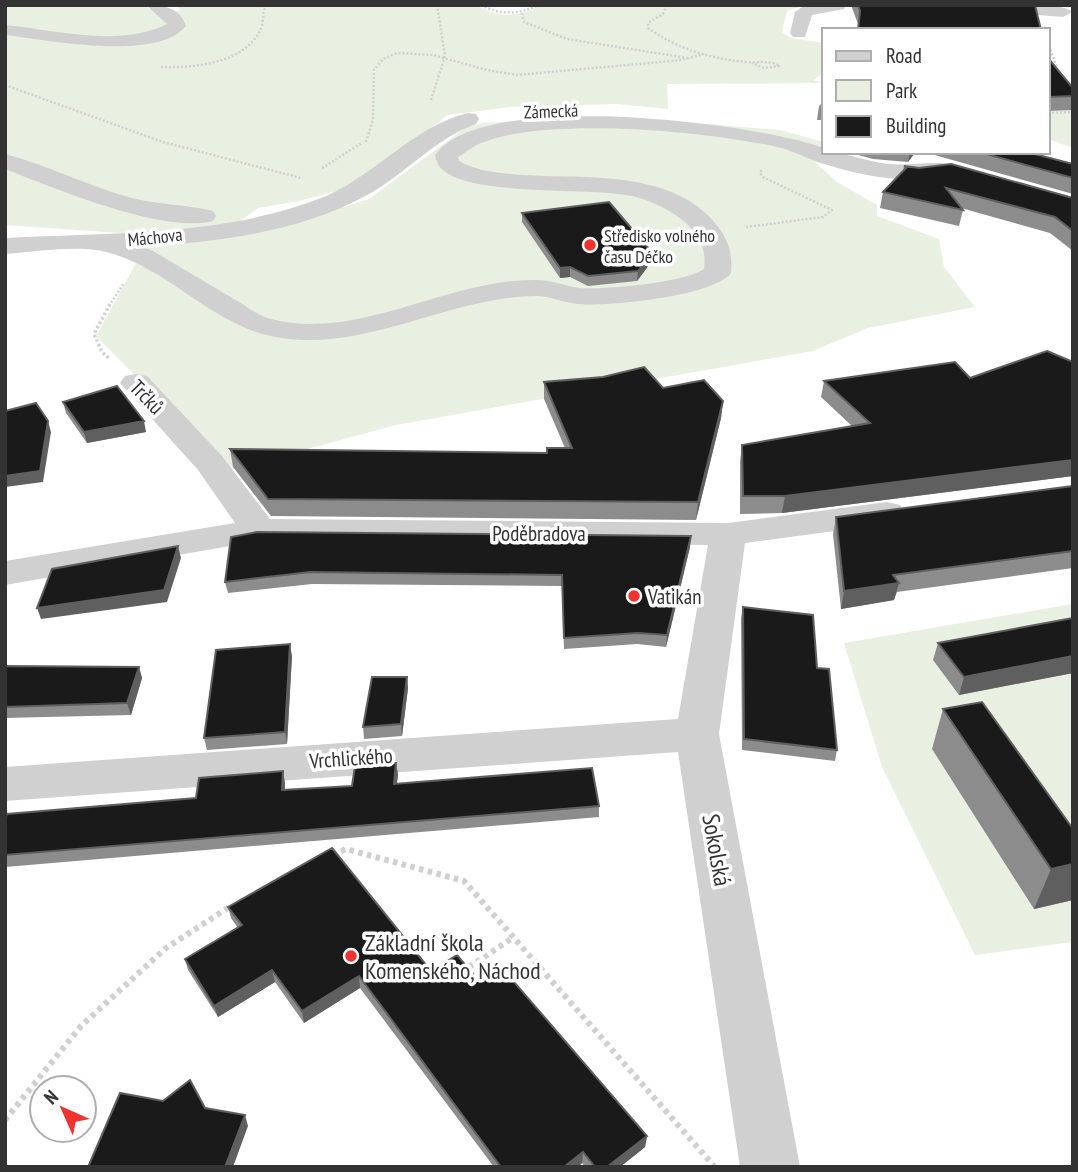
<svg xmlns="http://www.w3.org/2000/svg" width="1078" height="1172" font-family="'PT Sans Narrow',sans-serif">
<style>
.green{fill:#e8f0e1}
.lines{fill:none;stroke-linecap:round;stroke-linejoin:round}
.path-far2{stroke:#d0d0d0;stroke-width:2.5;stroke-dasharray:2 2;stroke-linecap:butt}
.path-far1{stroke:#d0d0d0;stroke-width:3.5;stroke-dasharray:2.5 2.5;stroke-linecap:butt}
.path{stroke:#d0d0d0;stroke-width:6;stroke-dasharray:4.5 4.5;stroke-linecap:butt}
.minor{fill:#d0d0d0;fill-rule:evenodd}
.wall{fill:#8c8c8c}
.shaded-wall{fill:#5f5f5f}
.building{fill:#1a1a1a;stroke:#5f5f5f;stroke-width:2}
.poi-dot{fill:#f1322e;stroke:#fff;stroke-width:2.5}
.labels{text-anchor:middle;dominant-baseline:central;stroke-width:7;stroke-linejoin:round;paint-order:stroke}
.far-street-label{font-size:18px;fill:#333;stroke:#fff}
.far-poi-label{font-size:18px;fill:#333;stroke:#fff;text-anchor:start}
.street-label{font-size:21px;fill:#333;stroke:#fff}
.poi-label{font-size:21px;fill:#333;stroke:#fff;text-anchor:start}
.near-street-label{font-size:24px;fill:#333;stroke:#fff}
.near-poi-label{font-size:24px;fill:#333;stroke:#fff;text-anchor:start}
</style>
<rect width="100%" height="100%" fill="#fff"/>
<path class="green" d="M5 5H144L162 17 180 10 178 5H478C500 20 519 16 542 5H805L787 11 782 32 791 38 824 43V73L813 80 824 83 667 84 668 109 616 104 510 107 448 115 352 187 299 201 258 208 236 224 135 234 5 225Z
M1073 110V148L1048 139V111Z
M611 116 780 130 824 142V152H848L832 166 815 162 837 182 877 205V216L939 239 944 267 975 307 868 328 813 351 396 425 229 470 96 336 146 245 279 227 369 199 468 126 483 123Z
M1073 604V942L975 955 882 767 844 643Z"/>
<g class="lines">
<path class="path-far2" d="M481 5C501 16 518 14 539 5
M667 5 663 14 648 23V28C677 49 712 59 747 62 759 63 769 60 780 66L764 68 752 63
M522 13 524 22 567 39 688 58
M1048 42 1058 71
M161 67C194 68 242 64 260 31 264 23 262 13 266 5
M5 85 163 142 301 178
M431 100 445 56 437 5
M1048 113 1073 112
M366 142 373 120 374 70 383 59 397 53 433 55 487 70 517 75 682 60 704 54
M322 168 362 143
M746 227 823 217 832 210 763 177 760 173 762 169
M109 306 124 283"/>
<path class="path-far1" d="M110 304 94 334 102 352 110 359"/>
<path class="path" d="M333 855 346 849 464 881 714 1166
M469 967 514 937
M5 1120 81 1026 166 948 231 906"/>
<path class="minor" d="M146 5C163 5 180 7 186 26 157 62 47 40 5 35V25C56 30 119 48 167 24Z
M805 5H846L844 9 812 15 805 37H793L790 33 795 12Z
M969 5C988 5 1061 0 1072 12L1063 17 977 10Z
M468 113 476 114 479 119 476 124C434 139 407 173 369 194 301 232 218 242 141 247L151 250C179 266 206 283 234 299 245 305 258 316 271 319 359 342 448 278 537 280 551 280 565 286 579 288 605 290 683 283 704 269 707 247 698 232 681 219 667 208 649 200 632 196 590 187 470 197 442 169 438 166 436 160 435 155 481 88 756 123 824 148V152C846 152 867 162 889 164 910 166 934 160 954 165L958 170 954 175C909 186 861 176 818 162 804 157 791 150 777 147 707 131 546 116 481 143 473 146 465 153 458 157L459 161C478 172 500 173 522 175 584 179 670 169 715 223 728 238 733 254 731 273 715 296 606 307 578 304 564 303 550 296 536 296 448 297 370 351 281 338 212 329 165 261 96 250 72 246 30 252 5 254V238C113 232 225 237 326 196 377 174 414 126 468 113Z
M5 154C47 165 86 185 128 197 156 205 185 204 213 211L216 216 213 221C163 234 54 188 5 169Z
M136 374 147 376 222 456 270 519 728 523 887 502 900 505 905 513 900 521 887 524 745 543 719 734 800 1167H740L678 752 5 801V767L678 719 708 545 259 541 5 585V561L235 523 198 470 120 383 125 376Z"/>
</g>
<path class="wall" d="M851 5H1035L1041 30H857L858 24Z
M1048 58 1073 88V110L1048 111Z
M824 101V120H817L819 106Z
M848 152H1027L1073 164V194L924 152 914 154 908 162 873 159Z
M904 166 1073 198V251L1050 233 961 208 963 210 959 226 880 208 883 192 903 171Z
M522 213 649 249V265L637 281 588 286 570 277 560 278 522 222Z
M1073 362V476L782 513 740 514V462L742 445 852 426 821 397 824 381 970 378Z
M544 382 663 388 723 401 721 418 696 520 271 516 233 467 230 449 547 453 565 448 544 399Z
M63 402 146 432 87 443 66 413Z
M1073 486V568L897 592 894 600 841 609 833 534 836 517Z
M231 537 690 547 666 647 637 644 564 649 562 586 312 584 228 593 225 582Z
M743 607 817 668 837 750 835 761 742 750 741 618Z
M1073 618V673L959 695 933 660 938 643Z
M292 656 287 744 207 750 204 738Z
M5 666 139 667 142 678 131 715 5 718Z
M407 677 408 688 402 736 364 739 363 727Z
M943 709 1073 829V900L1034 909 932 749Z
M396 763 398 775 397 783 599 806V817L5 867V820L196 798 285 783V790L352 786Z
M228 907 431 971 480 982 647 1136 645 1147 620 1167H585L582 1163 578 1167H494L360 988 304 1023 275 982 218 1017 188 970 185 959 238 928 231 918Z"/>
<path class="shaded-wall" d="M910 152H924L914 154 908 162Z
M649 249 648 258 650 256 649 265 637 281 638 271 645 250Z
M570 267V277L560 278V268Z
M723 401 721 418 696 520 698 502Z
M48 421 51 432 43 482 5 487V476Z
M144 421 146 432 87 443 84 432Z
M1073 460V476L782 513 785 496Z
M691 536 690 547 666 647 667 635Z
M178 546 181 558 167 602 41 619 37 608Z
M899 583 894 600 841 609 844 591Z
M290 644 292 656 287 744 285 732Z
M1073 656V673L959 695 964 677Z
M139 667 142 678 131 715 127 703Z
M407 677 408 688 402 736 401 724Z
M396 763 398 775 395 795 394 784Z
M283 771 285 783 284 802 282 790Z
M1073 864V900L1034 909 1051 869Z
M272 970 275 982 218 1017 214 1006Z
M359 976 360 988 304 1023 302 1011Z
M245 1115 248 1126 233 1167H225Z
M647 1136 645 1147 620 1167H607Z
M583 1152 582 1163 578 1167H564Z"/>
<path class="building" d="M858 5H1035L1041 30H858L860 11Z
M1048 58 1073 88V96L1048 97Z
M979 152H1027L1073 164V178Z
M951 164 1073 198V231L1055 217 946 188 963 210 883 192 907 167 904 166 919 168Z
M609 202 649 249 645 250 650 256 638 271 588 276 570 267 560 268 522 213Z
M1047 351 1073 362V460L785 496H743L742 445 870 423 824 381 955 362 970 378Z
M644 367 663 388 704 380 723 401 698 502 268 499 230 449 547 453V448H572L544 382 603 377Z
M117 386 144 421 84 432 63 402Z
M36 403 48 421 40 471 5 476V411Z
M1073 486V551L893 575 899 583 844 591 836 517Z
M257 532 691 536 667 635 638 633 564 638 562 575 310 572 225 582 231 537Z
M178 546 164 590 37 608 52 569Z
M743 607 813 615 817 668 829 669 837 750 744 739Z
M1073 618V656L964 677 938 643Z
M290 644 285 732 204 738 216 650Z
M5 666 139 667 127 703 5 707Z
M372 677H407L401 724 363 727Z
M982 702 1073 829V864L1051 869 943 709Z
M396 763 394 784 592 768 599 806 5 855V820L7 814 196 798 199 778 283 771 282 790 352 786 355 766Z
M332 848 431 971 457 955 480 982 502 968 647 1136 607 1167H595L583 1152 564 1167H501L359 976 302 1011 272 970 214 1006 185 959 242 925 228 907Z
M190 1080 205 1108 245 1115 225 1167H88L120 1093 163 1101Z"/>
<g class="poi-dot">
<circle cx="590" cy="245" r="7"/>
<circle cx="634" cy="596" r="7"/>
<circle cx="351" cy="956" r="7"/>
</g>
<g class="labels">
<g class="far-street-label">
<text transform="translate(551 111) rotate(-2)">Zámecká</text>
<text transform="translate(155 237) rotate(-6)">Máchova</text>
</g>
<g class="far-poi-label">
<text x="604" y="235">Středisko volného<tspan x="604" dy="21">času Déčko</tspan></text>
</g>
<g class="street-label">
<text transform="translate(147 397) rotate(46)">Trčků</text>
<text x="539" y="533">Poděbradova</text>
<text transform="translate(351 758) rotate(-4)">Vrchlického</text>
</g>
<g class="poi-label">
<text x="648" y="596">Vatikán</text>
</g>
<g class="near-street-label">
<text transform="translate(717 850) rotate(80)">Sokolská</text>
</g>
<g class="near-poi-label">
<text x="365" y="942">Základní škola<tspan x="365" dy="28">Komenského, Náchod</tspan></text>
</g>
</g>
<rect width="1078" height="1172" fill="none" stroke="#333333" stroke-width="14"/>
<rect x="822" y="28" width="228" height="126" fill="#ffffff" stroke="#adadad" stroke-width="2"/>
<rect x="836" y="51" width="35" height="10" fill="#d0d0d0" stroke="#adadad" stroke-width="2"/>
<text x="886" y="63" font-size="21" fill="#333333">Road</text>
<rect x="836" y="80" width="35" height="21" fill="#e8f0e1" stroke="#adadad" stroke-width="2"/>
<text x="886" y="98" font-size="21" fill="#333333">Park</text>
<rect x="836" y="116" width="35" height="21" fill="#1a1a1a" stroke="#adadad" stroke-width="2"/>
<text x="886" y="133" font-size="21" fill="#333333">Building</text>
<g transform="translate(63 1109) rotate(315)"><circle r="33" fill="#ffffff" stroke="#adadad" stroke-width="2"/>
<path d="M0-5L12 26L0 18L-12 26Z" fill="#f1322e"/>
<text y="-10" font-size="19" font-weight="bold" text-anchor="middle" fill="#333333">N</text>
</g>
</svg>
